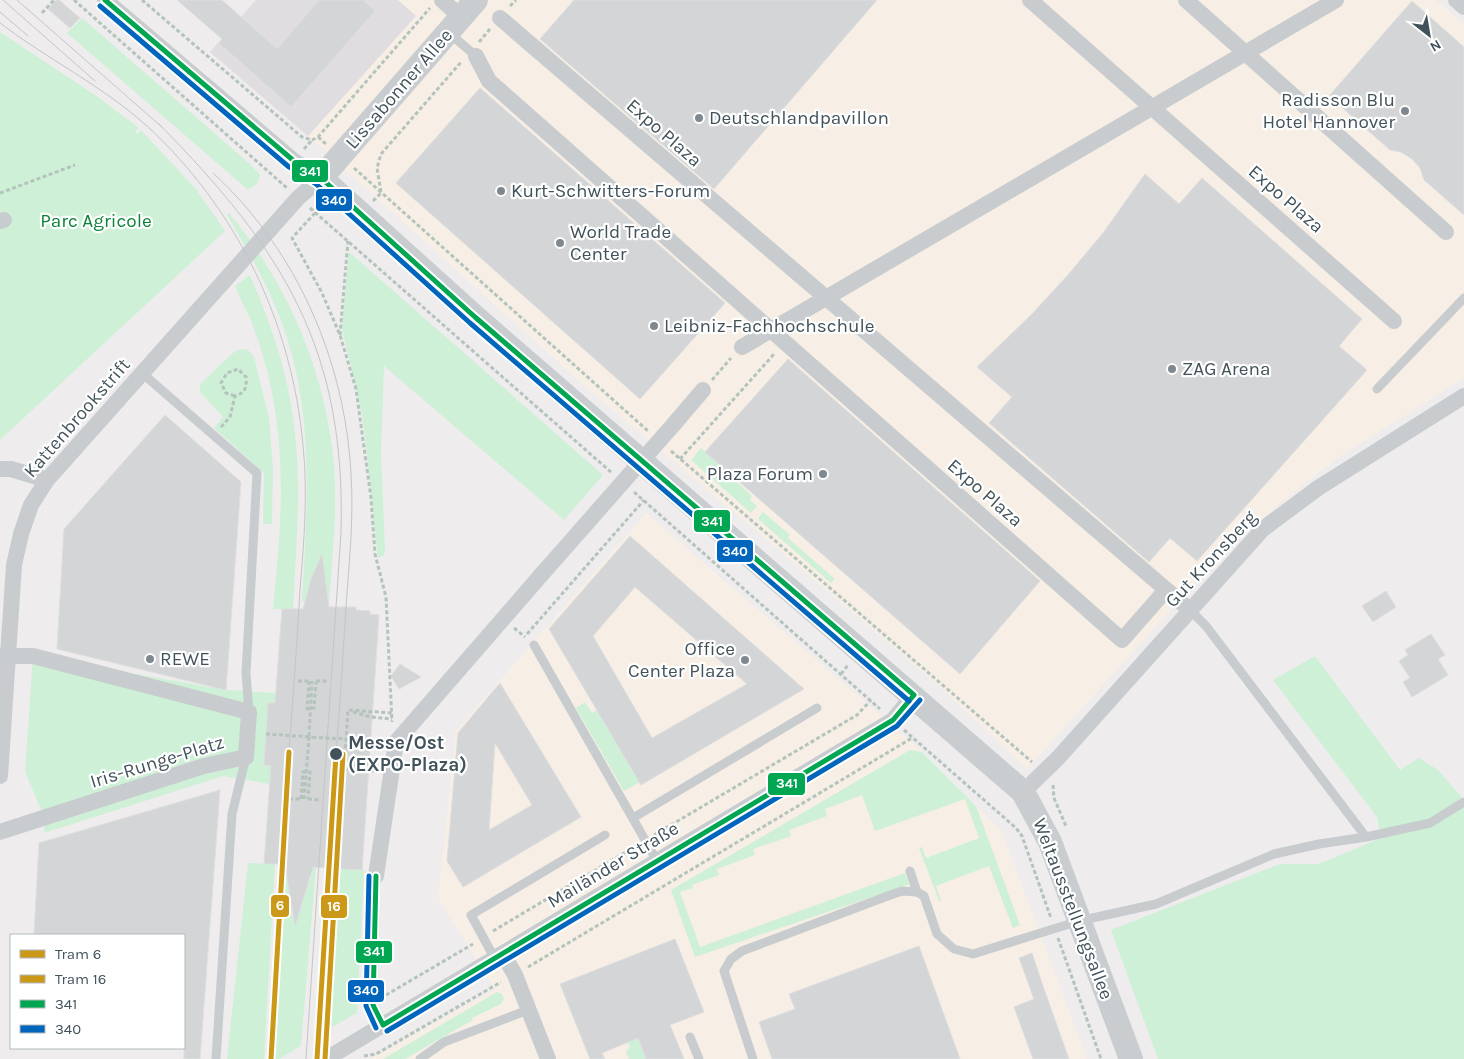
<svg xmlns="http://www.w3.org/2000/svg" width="1464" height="1059" font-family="Karla,sans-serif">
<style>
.commercial{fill:#f7efe5}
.education{fill:#dfdddf}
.green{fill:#cef0d7}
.building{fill:#d4d5d7;stroke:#dededf;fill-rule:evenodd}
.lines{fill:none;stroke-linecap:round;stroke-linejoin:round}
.path{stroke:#b4c4bd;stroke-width:3;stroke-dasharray:4 2.5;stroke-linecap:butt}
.lane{stroke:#c8ccce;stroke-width:9}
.street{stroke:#c8ccce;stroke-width:16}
.secondary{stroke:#c9cdd0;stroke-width:24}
.tram{stroke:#c3c5c7;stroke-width:1}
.path-bridge{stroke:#b4c4bd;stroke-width:3;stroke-dasharray:4 2.5;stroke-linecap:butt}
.street-bridge{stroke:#c8ccce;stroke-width:16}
.bus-1-casing{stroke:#fff;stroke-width:9}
.bus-2-casing{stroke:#fff;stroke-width:9}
.bus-1{stroke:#00a651;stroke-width:5}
.bus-2{stroke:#0065bd;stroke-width:5}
.tram-1-casing{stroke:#fff;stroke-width:9}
.tram-2-casing{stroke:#fff;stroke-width:9}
.tram-1{stroke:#cb9817;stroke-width:5}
.tram-2{stroke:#cb9817;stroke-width:5}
.poi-dot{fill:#7e888e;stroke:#fff;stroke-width:2}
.stop-dot{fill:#42525b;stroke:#fff;stroke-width:2}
.labels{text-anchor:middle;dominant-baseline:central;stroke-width:4.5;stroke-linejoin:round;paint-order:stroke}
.street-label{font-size:19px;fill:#42525b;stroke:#fff}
.poi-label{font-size:19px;fill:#42525b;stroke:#fff;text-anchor:start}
.park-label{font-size:19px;fill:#0c833a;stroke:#fff}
.stop-label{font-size:19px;font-weight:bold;fill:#42525b;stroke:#fff;text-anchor:start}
.line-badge{stroke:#fff;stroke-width:2}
.badge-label{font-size:14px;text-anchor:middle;font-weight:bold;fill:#fff}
</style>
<rect width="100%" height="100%" fill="#eeecec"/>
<path class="commercial" d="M398 0H1435L1464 24V378L1337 458 1246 531 1185 594 1027 769 938 685 586 387 308 136 416 16Z
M646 513 916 746 1002 832 1087 1059H371L495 989 438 898 456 731Z"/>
<path class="education" d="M256 0H398L416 16 308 136 210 52Z"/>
<path class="green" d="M82 18 251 165 260 175C259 183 255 187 247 189L67 33Z
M0 32 98 97 139 128 135 132 137 134 141 130 196 189 225 231 0 440Z
M229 213C285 281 320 359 332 446 339 497 333 551 329 602L324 572 305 601H302C307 513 314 426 288 341 274 296 251 255 227 215Z
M349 252 603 475 564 520 384 366 381 453 385 549 384 555 378 558 363 419 342 328Z
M250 275C271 324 288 373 294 425 302 486 296 548 293 609H273C283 510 289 427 255 331 250 316 241 301 235 286Z
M242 349 248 350 254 357 269 418 273 468 272 524H263L264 473 214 428 223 417 200 392V384L234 352Z
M701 448 752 496 750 500 757 506 751 513 691 460Z
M763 512 790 535 788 538 835 579 831 583 758 519Z
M33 656 227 690 276 693 275 703H268L264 765 271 766 270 784 223 776 44 833 45 819 25 772Z
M1315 656 1400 770 1419 758 1438 770 1464 800V1059H1158L1111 930 1280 864H1319L1381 838 1377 817 1273 680Z
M585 702 592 713 597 710 640 782 624 791 576 708Z
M910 750 922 752 976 806 1020 925 1013 928 989 866 936 886 941 901H939L919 848 922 847 926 858 979 838 965 799 875 831 862 795 825 809 827 816 789 830 791 836 753 849 755 855 717 869 719 875 692 885 693 888 680 892 700 947 905 873 910 884 695 957 671 890Z
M248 863 275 864 264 1059H227Z
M284 865H289L301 905 311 876 309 867H316L301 1046 279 1059H272Z
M335 868 364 870 357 1013 325 1031Z
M497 992 502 994 504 998 501 1004 472 1018 473 1020 405 1059H383Z
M638 1038 646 1059H629L626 1052 630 1047 628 1042Z"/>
<path class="building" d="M56 0H59L80 18 70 28 48 9Z
M177 0H222L277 49 319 0H363L375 11 291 107 219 43 222 39Z
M574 0H877L714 189 540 39Z
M1412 1 1464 47V215L1424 180 1420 168 1412 159 1401 152 1390 150 1329 96Z
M480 88 725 303 640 399 396 183Z
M1145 174 1179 204 1202 178 1362 319 1339 346 1367 370 1197 561 1170 538 1149 562 989 423 1012 397 977 367 1032 314 1067 276 1103 233Z
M788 359 1040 581 960 674 705 452Z
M165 415 241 482 226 690 57 649 64 529Z
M630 536 804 689 641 785 549 629ZM635 587 747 684 652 738 593 636Z
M322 554 329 607H356V610L370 611V614L379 615 362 870 313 867 295 926 285 864H264L271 766 264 765 268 703H275L282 609H303L311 579Z
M1386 591 1396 607 1373 622 1362 606Z
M1431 634 1445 655 1438 659 1448 675 1412 697 1403 682 1410 678 1399 661 1408 655 1405 650Z
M400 664 421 677 399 689 391 676Z
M500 683 581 817 463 887 447 861 458 733ZM495 743 532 805 489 830Z
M220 790 200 1059H184V935H34L39 843Z
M675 939 704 1012 670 1025 684 1059H646L638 1038 602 1053 605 1059H590L560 984Z
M919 946 960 1059H772L759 1022 795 1009 789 994Z
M1032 953 1044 989 1069 1059H1033L1014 1007 1034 999 1019 958Z"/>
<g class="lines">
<path class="path" d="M74 0 287 188
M142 0 302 137 312 140 318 137 430 8
M510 6 516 0
M42 13 54 0
M479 42 490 29
M318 137 327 145
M304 149 312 140
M354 168 648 431
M381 192 377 168 381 154 462 61
M0 193 75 165
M373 201 382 192
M310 208 612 473
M315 213 292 238 322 293 340 335 356 389 371 498 375 554 386 597 392 722
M340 335 348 241
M712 380 731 358
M221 427 230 417 235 396C245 393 247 388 246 377L238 369 227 373 221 383 226 393 235 396
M671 451 1032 762
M680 459 775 353
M634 492 880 709
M514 628 525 637
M527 634 644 500
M841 674 848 665
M298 681H309
M309 681 307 709 314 708 316 682
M316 681H327
M353 712 371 717 392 719
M904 730 1016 828 1022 836 1051 918
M309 736 312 681
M346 739 380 742
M349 768 378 766
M375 771 344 769 348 710 392 713
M1053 785 1054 798 1066 826
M289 799H301
M301 799 303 772H310L308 799
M304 799 309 738
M308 799 319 800
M654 835 857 715 871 700
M493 931 636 846
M1058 938 1101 1059
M528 967 912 738
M386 995 473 944
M364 1056 376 1054 501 982"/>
<path class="lane" d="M449 33 476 56
M142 373 257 473 246 673 249 712
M1377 389 1464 298
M534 645 657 861
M633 818 817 708
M1366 837 1430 823 1464 802
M910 871 917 892
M376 876 373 1005 383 1025
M495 959 471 915 605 835
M690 1037 699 1059
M216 1059 232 814 246 757
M420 1059 444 1042 528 1010
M753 1059 724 971 731 959 742 951 885 897 902 891 917 892 924 896 937 934 954 949 973 954 1079 921 1156 904 1274 854 1319 844 1366 837 1206 626 1190 610"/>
<path class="street" d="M442 0 461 17
M1030 0 1394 321
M1186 0 1446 232
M1456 0 1464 7
M500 18 1190 610
M476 56 489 81 1122 640 1166 590
M0 221 4 220
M742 347 1336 0
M674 424 703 390
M0 469H11L47 480
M0 656H33L249 712 246 757 204 766 0 832
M0 776 14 565 21 534 31 505 47 480 298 198 321 178 294 161 105 0
M1023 792 1058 758 1263 529 1318 488 1464 396
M376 876 396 742 542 574
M503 954 515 975 548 1059
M326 1059 893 720 914 695"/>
<path class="secondary" d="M476 0 321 178 475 317 1023 792 1050 842 1131 1059"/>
<path class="tram" d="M3 0 95 81
M17 0 163 128
M0 12 28 36
M0 23C47 59 103 86 147 126 237 209 292 323 303 445 308 493 304 542 300 590 297 644 293 698 289 752
M159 124C284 251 346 349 341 532L306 1059
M213 173C297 250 345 361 351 474 354 518 349 563 346 607 343 656 340 705 336 754"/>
<path class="path-bridge" d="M266 734 313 737
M306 737 346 739"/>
<path class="street-bridge" d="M542 574 674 424"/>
<g class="bus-1-casing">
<path id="bus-1" d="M105 0 294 161 321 178 475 317 914 695
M376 876 373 1005 383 1025
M383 1025 893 720 914 695"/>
</g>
<g class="bus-2-casing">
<path id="bus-2" d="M100 6 289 167 316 184 470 323 909 701
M369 876 366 1006 376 1028
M387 1031 897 726 920 700"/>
</g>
<use href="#bus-1" class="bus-1"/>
<use href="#bus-2" class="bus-2"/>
<g class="tram-1-casing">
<path id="tram-1" d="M271 1059 289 752
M317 1059 336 754"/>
</g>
<g class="tram-2-casing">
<path id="tram-2" d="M325 1059 343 754"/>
</g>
<use href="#tram-1" class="tram-1"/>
<use href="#tram-2" class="tram-2"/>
</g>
<g class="poi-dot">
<circle cx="1405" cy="111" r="5"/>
<circle cx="699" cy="118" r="5"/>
<circle cx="501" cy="191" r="5"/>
<circle cx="560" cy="243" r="5"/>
<circle cx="654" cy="326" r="5"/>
<circle cx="1172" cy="369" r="5"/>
<circle cx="823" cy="474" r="5"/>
<circle cx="150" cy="659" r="5"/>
<circle cx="745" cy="660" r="5"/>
</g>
<circle class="stop-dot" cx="336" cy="754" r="7"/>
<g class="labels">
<g class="street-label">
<text transform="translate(399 89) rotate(-49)">Lissabonner Allee</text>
<text transform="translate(664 133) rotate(41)">Expo Plaza</text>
<text transform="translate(1286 199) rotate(41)">Expo Plaza</text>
<text transform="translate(77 418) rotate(-49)">Kattenbrookstrift</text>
<text transform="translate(985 493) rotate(41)">Expo Plaza</text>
<text transform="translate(1211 559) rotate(-47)">Gut Kronsberg</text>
<text transform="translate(157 762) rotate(-17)">Iris-Runge-Platz</text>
<text transform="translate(613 865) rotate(-31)">Mailänder Straße</text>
<text transform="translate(1073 909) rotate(69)">Weltausstellungsallee</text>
</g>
<g class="poi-label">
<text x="1395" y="100" text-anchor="end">Radisson Blu<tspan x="1395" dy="22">Hotel Hannover</tspan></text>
<text x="709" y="118">Deutschlandpavillon</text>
<text x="511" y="191">Kurt-Schwitters-Forum</text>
<text x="570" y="232">World Trade<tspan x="570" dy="22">Center</tspan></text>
<text x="664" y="326">Leibniz-Fachhochschule</text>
<text x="1182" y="369">ZAG Arena</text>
<text x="813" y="474" text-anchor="end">Plaza Forum</text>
<text x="735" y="649" text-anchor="end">Office<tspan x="735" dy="22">Center Plaza</tspan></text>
<text x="160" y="659">REWE</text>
</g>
<g class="park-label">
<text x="96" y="221">Parc Agricole</text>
</g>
<g class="stop-label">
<text x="348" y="743">Messe/Ost<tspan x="348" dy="22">(EXPO-Plaza)</tspan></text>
</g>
</g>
<g class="line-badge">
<rect x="291" y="159" width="38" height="24" rx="5" fill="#00a651"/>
<rect x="315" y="188" width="38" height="24" rx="5" fill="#0065bd"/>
<rect x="693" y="509" width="38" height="24" rx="5" fill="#00a651"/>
<rect x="716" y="539" width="38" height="24" rx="5" fill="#0065bd"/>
<rect x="767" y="772" width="39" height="24" rx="5" fill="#00a651"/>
<rect x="270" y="894" width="20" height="24" rx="5" fill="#cb9817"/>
<rect x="320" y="894" width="28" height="25" rx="5" fill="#cb9817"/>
<rect x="355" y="940" width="38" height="24" rx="5" fill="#00a651"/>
<rect x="347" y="979" width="38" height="24" rx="5" fill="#0065bd"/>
</g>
<g class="badge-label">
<text x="310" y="176">341</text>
<text x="334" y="205">340</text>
<text x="712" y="526">341</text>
<text x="735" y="556">340</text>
<text x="787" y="788">341</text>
<text x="280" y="910">6</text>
<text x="334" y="911">16</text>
<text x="374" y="956">341</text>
<text x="366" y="995">340</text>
</g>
<rect x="10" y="934" width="175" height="115" fill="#ffffff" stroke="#b3babd"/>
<rect x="20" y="950" width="25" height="8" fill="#cb9817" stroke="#b3babd"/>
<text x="55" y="959" font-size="15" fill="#42525b">Tram 6</text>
<rect x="20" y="975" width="25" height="8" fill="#cb9817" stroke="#b3babd"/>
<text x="55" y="984" font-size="15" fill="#42525b">Tram 16</text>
<rect x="20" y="1000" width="25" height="8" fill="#00a651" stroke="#b3babd"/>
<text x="55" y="1009" font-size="15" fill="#42525b">341</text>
<rect x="20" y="1025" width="25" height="8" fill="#0065bd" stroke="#b3babd"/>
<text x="55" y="1034" font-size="15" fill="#42525b">340</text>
<g transform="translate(1429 35) rotate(149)" stroke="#ffffff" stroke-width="4" paint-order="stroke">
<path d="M0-4L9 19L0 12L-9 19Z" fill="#42525b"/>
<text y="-8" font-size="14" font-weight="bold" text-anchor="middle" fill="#42525b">N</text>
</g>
</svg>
